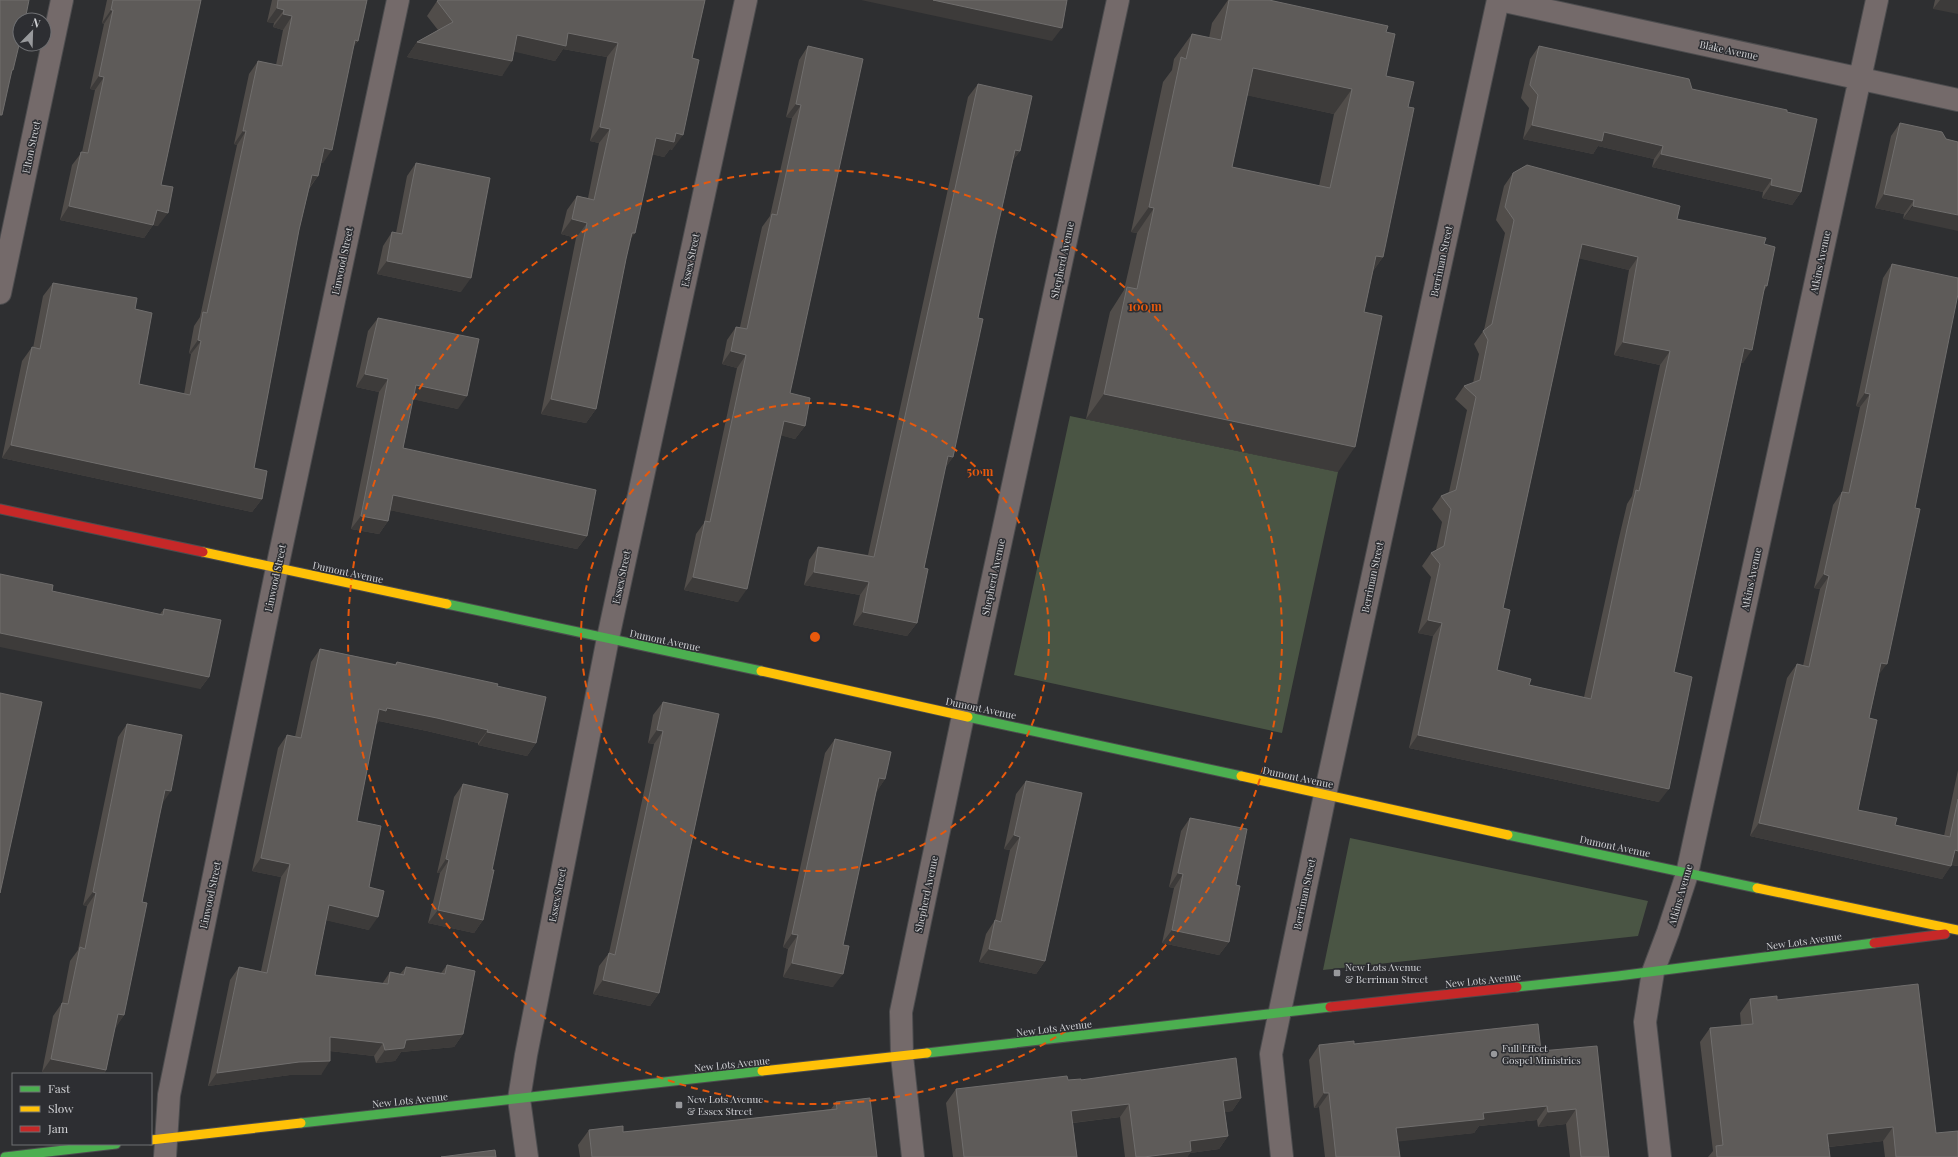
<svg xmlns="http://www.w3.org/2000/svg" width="1958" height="1157" font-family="'Playfair Display',serif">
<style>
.green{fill:#4a5544}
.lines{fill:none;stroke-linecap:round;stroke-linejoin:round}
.street-casing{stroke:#4c4c4e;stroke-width:24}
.fast-casing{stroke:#4c4c4e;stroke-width:11}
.slow-casing{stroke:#4c4c4e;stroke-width:11}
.jam-casing{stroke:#4c4c4e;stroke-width:11}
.street{stroke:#746a6a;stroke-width:22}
.fast{stroke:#4caf50;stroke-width:9}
.slow{stroke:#ffc107;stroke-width:9}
.jam{stroke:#c62828;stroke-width:9}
.wall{fill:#514d4a;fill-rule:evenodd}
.shaded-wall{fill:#3d3b3a}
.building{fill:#5e5b59;stroke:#706e6d;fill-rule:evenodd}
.ring{fill:none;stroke:#e8590c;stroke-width:2;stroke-dasharray:7 5}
.poi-dot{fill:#98999c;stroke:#2d2e32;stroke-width:1.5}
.labels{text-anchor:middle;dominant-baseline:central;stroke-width:3;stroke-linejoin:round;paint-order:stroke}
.street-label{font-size:10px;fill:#d1d2d5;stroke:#2d2e32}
.poi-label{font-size:10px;fill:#d1d2d5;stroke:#2d2e32;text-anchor:start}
.centre{fill:#e8590c;stroke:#2d2e32;stroke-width:2}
.ring-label{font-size:12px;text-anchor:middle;font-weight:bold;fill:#e8590c;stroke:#2d2e32;stroke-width:3;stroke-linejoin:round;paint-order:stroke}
</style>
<rect width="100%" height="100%" fill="#2e2f31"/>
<path class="green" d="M1070 416 1338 472 1282 733 1014 675Z
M1350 838 1648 901 1638 936 1323 970Z"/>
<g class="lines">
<g class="street-casing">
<path id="street" d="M1500 0 1958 100
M0 293 62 0
M165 1157 169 1095 277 568 398 0
M527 1157 519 1099 526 1055 608 638 746 0
M913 1157 902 1056 901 1012 963 716 1118 0
M1282 1157 1271 1054 1325 795 1498 0
M1660 1157 1645 1022 1653 972 1668 932 1687 874 1877 0"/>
</g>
<g class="fast-casing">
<path id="fast" d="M447 604 761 671
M968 717 1241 776
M1508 835 1757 888
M1517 987 1618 976 1874 943
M927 1053 1330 1007
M301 1123 762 1071
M5 1157 116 1144"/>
</g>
<g class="slow-casing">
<path id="slow" d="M203 552 447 604
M761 671 968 717
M1241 776 1508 835
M1757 888 1958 930
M762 1071 927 1053
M151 1140 301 1123"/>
</g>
<g class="jam-casing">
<path id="jam" d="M0 509 203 552
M1874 943 1945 934
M1330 1007 1517 987"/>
</g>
<use href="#street" class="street"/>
<use href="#fast" class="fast"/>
<use href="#slow" class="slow"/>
<use href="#jam" class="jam"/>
</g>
<path class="wall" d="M107 0H201L161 185 158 226 153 225 144 238 60 220 72 165 82 152 95 90 90 89 104 24 102 23Z
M272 0H367L358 41 353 47 323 163H320L318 176 309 189 299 230 254 468 262 499 252 512 2 458 22 361 32 347 33 348 43 296 53 283 135 309 139 384 184 394 191 354 189 353 194 326 200 317 237 145 234 144 249 74 258 61 276 65 283 30 273 27 274 23 267 22Z
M705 0 672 150 670 149 664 157 652 154 635 233 630 239 596 409 586 423 541 414 576 238 561 234 567 210 577 196 588 198 599 143 590 141 607 57 563 49 555 61 514 51 502 76 407 57 417 42 438 30 427 16 437 1Z
M1228 0H1269L1386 32V76L1408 107 1383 257 1373 271 1364 312 1338 472 1086 419 1110 312 1124 290 1137 233 1131 232 1163 82 1172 70 1174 59 1192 34 1209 38 1212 23ZM1247 95 1334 114 1319 186 1232 167Z
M1935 0H1958L1933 9Z
M808 46 790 393 805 426 795 439 781 435 738 602 684 590 696 534 704 523 737 368 722 364 727 340 736 327H740L762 227 770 216 792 118 786 117 799 60Z
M1539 46 1692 89 1787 112 1801 192 1792 205 1762 198 1763 192 1652 167 1654 159 1598 146 1593 154 1523 139 1529 108 1521 98 1530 59Z
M978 84 1020 151 1013 160 996 234 978 318 953 457 945 468 924 568 917 623 907 636 853 625 860 595 804 585 809 560 818 547 868 555 968 97Z
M1900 123 1946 139 1958 142 1903 219 1904 214 1875 208 1891 136Z
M416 163 461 292 377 274 383 246 392 232 396 233 407 176Z
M1513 173 1677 219 1764 244 1767 286 1764 291 1743 363H1741L1674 672 1659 802 1409 748 1433 636 1418 633 1431 577 1422 566 1431 553 1436 550 1442 522 1432 509 1441 496 1449 492 1467 410 1455 399 1464 386 1473 383 1479 354 1474 344 1484 330 1505 233 1496 220 1504 186ZM1579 258 1629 270 1614 355 1660 365 1632 496 1627 504 1618 542 1584 697 1529 685 1497 670 1503 608Z
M1892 264 1879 675 1869 718 1858 810 1895 825 1944 836 1958 770V866L1951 865 1942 879 1750 836 1787 678 1797 664 1803 666 1820 589 1814 588 1833 505 1842 492 1860 407 1856 406 1883 278Z
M378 318 458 409 413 399 403 448 587 536 577 549 390 510 388 521 379 534 351 529 379 392 356 387 368 331Z
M164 609 209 677 200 689 160 614Z
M320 649 395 664 397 662 497 686 536 743 527 756 478 745V743L427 731 379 721 376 724 357 821 369 887V930L326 920 315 975 382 984 390 972 400 974 406 967 441 973 447 965 463 1034 454 1047 401 1052 395 1061 376 1063 374 1056 330 1051 321 1075H290L208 1086 230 980 239 967 261 971 281 877 252 871 278 748 287 735 295 737 311 662Z
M663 702 719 714 659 993 650 1006 593 994 599 966 609 953 636 829 654 744 648 743 653 715Z
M127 724 162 804 142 902 124 1015 115 1028 106 1070 104 1074H51L42 1072 53 1016 62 1003 70 961 78 950 87 906 83 905 118 737Z
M835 739 885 779 876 792 833 987 783 977 788 949 783 947 825 753Z
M1026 781 1045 961 1036 974 979 962 986 934 995 920 1010 850 1004 849 1016 794Z
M463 784 492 870 483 920 474 933 428 923 440 873H437L454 797Z
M1190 818 1236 885 1229 942 1219 955 1162 943 1174 888 1169 887 1181 831Z
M1750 999 1777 1000 1936 1133 1958 1157H1885L1883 1141 1829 1147 1830 1157H1708L1713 1151 1700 1042 1710 1028 1741 1025 1740 1013Z
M1354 1044 1541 1051 1609 1157H1570L1566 1124 1538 1127 1537 1120 1479 1126 1474 1133 1398 1141 1400 1157H1325L1319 1107 1314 1108 1309 1060 1319 1045Z
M1068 1080H1081L1241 1098 1232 1111 1225 1112 1228 1136 1219 1149 1190 1153 1187 1157H1125L1120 1117 1073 1123 1077 1157H953L946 1103 956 1089Z
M836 1102 877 1157H580L578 1145 589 1130 623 1132 737 1120 831 1109Z"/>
<path class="shaded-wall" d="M861 0H933L1062 28 1052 41Z
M1940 0H1958V14L1933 9Z
M277 8 284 10 274 23 267 22Z
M111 10H113L104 24 102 23Z
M283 14 292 16 283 30 273 27Z
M568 33 618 43 607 57 563 49 555 61 507 50 517 35Z
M355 40 358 41 348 54Z
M417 42 512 61 502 76 407 57Z
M1253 68 1352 89 1334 114 1236 93Z
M99 76 104 77 95 90 90 89Z
M796 104 801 105 792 118 786 117Z
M1532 125 1604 132 1663 146 1654 159 1598 146 1593 154 1523 139Z
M600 127 610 129 599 143 590 141Z
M243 131H246L237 145 234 144Z
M676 133 683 135 672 150 670 149 664 157 645 153 656 138Z
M324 148 332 150 323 163 314 161Z
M1015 150 1020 151 1010 164Z
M1661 154 1772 179 1763 192 1652 167Z
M312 175 318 176 308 189Z
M1771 185 1801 192 1792 205 1762 198Z
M1884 194 1914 200 1904 214 1875 208Z
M69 206 157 210 168 213 158 226 153 225 144 238 60 220Z
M1913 206 1958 215V231L1903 219Z
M1149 207 1154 208 1137 233 1131 232Z
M572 219 587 223 576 238 561 234Z
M632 233H635L624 248Z
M1582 244 1638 257 1629 270 1573 257Z
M1376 256 1383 257 1365 282Z
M387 261 471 278 461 292 377 274Z
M198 340 201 341 191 354 189 353Z
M1623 342 1670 351 1660 365 1614 355Z
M1744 348 1752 350 1743 363 1735 361Z
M731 351 746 355 737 368 722 364Z
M365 374 388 379 379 392 356 387Z
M416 385 467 396 458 409 407 398Z
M1865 393 1870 394 1860 407 1856 406Z
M1104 394 1355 447 1338 472 1086 419Z
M551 399 596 409 586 423 541 414Z
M784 421 805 426 795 439 775 434Z
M11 445 262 499 252 512 2 458Z
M948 456 953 457 944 470Z
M393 495 587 536 577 549 384 509Z
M361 516 388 521 379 534 351 529Z
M814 572 869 582 860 595 804 585Z
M1824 574 1829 576 1820 589 1814 588Z
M693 577 747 589 738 602 684 590Z
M863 612 917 623 907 636 853 625Z
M1428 620 1442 623 1433 636 1418 633Z
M0 633 209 677 200 689 0 647Z
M1881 663 1887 664 1877 677Z
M387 708 437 718 488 730 478 743 427 731 379 721 377 724 370 722 379 709Z
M657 730 663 731 654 744 648 743Z
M487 732 536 743 527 756 478 745Z
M1418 735 1669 789 1659 802 1409 748Z
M879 778 885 779 876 793Z
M165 790 171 791 162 804Z
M1759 823 1951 866 1942 879 1750 836Z
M1014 835 1020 837 1010 850 1004 849Z
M1955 850 1958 851V866L1945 863Z
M261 858 290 864 281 877 252 871Z
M446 859 449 860 440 873H437Z
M1178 873 1183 874 1174 888 1169 887Z
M93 892 96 893 87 906 83 905Z
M329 905 378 917 369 930 320 919Z
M438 910 483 920 474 933 428 923Z
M1172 930 1229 942 1219 955 1162 943Z
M792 934 798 935 788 949 783 947Z
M989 949 1045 961 1036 974 979 962Z
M792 963 843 974 833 987 783 977Z
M603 980 659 993 650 1006 593 994Z
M118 1014 124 1015 115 1029Z
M463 1034 454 1047 401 1052 395 1061 376 1063 385 1050 406 1040Z
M330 1037 383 1043 374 1056 321 1050Z
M51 1059 106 1070 104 1074H51L42 1072Z
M330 1061 321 1075H290L208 1086 217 1073 299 1062Z
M1324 1093H1329L1319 1107 1314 1108Z
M1241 1098 1232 1111 1214 1114 1223 1101Z
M1129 1104 1120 1117 1062 1124 1071 1111Z
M1547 1106 1537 1120 1479 1126 1474 1133 1386 1143 1396 1128 1483 1113Z
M1576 1109 1566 1124 1538 1127 1548 1112Z
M1893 1127 1883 1141 1818 1148 1827 1134Z
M1228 1136 1219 1149 1190 1153 1187 1157H1144L1190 1141Z"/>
<path class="building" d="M0 0H29L25 20H20V41L13 70H12L2 115H0Z
M113 0H201L161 185 173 187 168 213 157 210 153 225 69 206 81 152 88 153 104 77 99 76 113 10H111Z
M278 0H367L358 41 355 40 332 150 324 148 318 176 312 175 299 230 254 468 267 471 262 499 11 445 32 347 40 349 53 283 137 298 135 309 152 313 139 384 190 395 201 341 198 340 203 312 207 313 246 131H243L258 61 282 66 292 16 283 14 284 10 277 8Z
M439 0H705L692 58 699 60 683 135 676 133 674 142 656 138 635 233H632L626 259 596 409 551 399 587 223 572 219 577 196 594 200 610 129 600 127 618 43 568 33 566 46 517 35 512 61 417 42 453 22 437 1Z
M933 0H1067L1062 28Z
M1229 0H1269L1388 26 1386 32 1395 34 1386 76 1414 82 1408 107 1414 108 1383 257 1376 256 1364 312 1382 316 1355 447 1104 394 1127 287 1137 289 1154 208 1149 207 1181 57 1186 59 1192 34 1221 40ZM1253 68 1352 89 1330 188 1232 167Z
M808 46 863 59 790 393 810 398 805 426 784 421 747 589 693 577 705 521 710 522 746 355 731 351 736 327 747 329 772 214 777 215 801 105 796 104Z
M1539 46 1689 79 1692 89 1787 110V112L1817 119 1801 192 1771 185 1772 179 1661 154 1663 146 1604 132 1602 141 1532 125 1538 95 1530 85Z
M978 84 1032 96 1020 151 1015 150 996 234 978 318 983 319 953 457 948 456 924 568 928 569 917 623 863 612 869 582 814 572 818 547 874 557Z
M1900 123 1942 132 1946 139 1958 142V215L1913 206 1914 200 1884 194Z
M416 163 490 178 471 278 387 261 392 232 402 234Z
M1527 165 1680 206 1677 219 1766 238 1764 244 1775 247 1767 286 1765 285 1752 350 1744 348 1674 672 1692 677 1669 789 1418 735 1442 623 1428 620 1440 564 1431 553 1444 546 1451 509 1441 496 1456 490 1476 397 1464 386 1480 380 1488 340 1483 331 1492 324 1514 220 1505 207 1513 173ZM1582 244 1638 257 1623 342 1670 351 1639 491 1636 490 1627 529 1591 699 1529 685 1531 679 1497 670 1510 610 1503 608Z
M1892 264 1958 278V294L1915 508 1920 509 1903 589 1887 664 1881 663 1869 718 1877 720 1858 810 1897 818 1895 825 1950 837 1958 799V851L1955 850 1951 866 1759 823 1797 664 1809 667 1829 576 1824 574 1842 492 1849 493 1864 424 1870 394 1865 393Z
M378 318 479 339 467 396 416 385 403 448 596 490 587 536 393 495 388 521 361 516 388 379 365 374Z
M0 574 53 585 52 591 163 615 164 609 221 620 209 677 0 633Z
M320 649 396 665 397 662 498 684 497 686 546 697 536 743 487 732 488 730 437 718 387 708 386 711 379 709 357 821 381 826 369 887 384 891 378 917 329 905 315 975 388 984 390 972 404 975 406 967 445 974 447 965 475 971 463 1034 406 1040 404 1048 385 1050 383 1043 330 1037V1061L299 1062 217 1073 239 967 267 973 290 864 261 858 287 735 301 738Z
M0 693 42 702 0 893Z
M663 702 719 714 659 993 603 980 609 953 615 955 645 816 663 731 657 730Z
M127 724 182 735 171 791 165 790 159 818 142 902 147 903 124 1015 118 1014 106 1070 51 1059 62 1003 68 1004 80 947 85 949 96 893 93 892Z
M835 739 891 752 885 779 879 778 843 945 849 946 843 974 792 963 798 935 792 934Z
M1026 781 1082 793 1045 961 989 949 995 920 1001 922 1020 837 1014 835Z
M463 784 508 794 492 870H494L483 920 438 910 449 860 446 859Z
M1190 818 1247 829 1236 885 1240 886 1229 942 1172 930 1183 874 1178 873Z
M1918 984 1936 1133 1958 1131V1157H1896L1893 1127 1827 1134 1830 1157H1717L1716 1146 1723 1145 1710 1028 1753 1024 1750 999 1777 996V1000Z
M1538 1024 1541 1051 1597 1046 1609 1157H1581L1576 1109 1548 1112 1547 1106 1483 1113 1484 1119 1396 1128 1400 1157H1336L1329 1093H1324L1319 1045 1354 1041V1044Z
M1236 1058 1241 1098 1223 1101 1228 1136 1190 1141 1191 1151 1144 1157H1136L1129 1104 1071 1111 1077 1157H964L956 1089 1067 1076 1068 1080 1081 1079V1080Z
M870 1098 877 1157H592L589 1130 623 1126V1132L737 1120 837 1109 836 1102Z
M495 1150 496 1157H441Z"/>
<g class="ring">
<circle cx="815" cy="637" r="234"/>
<circle cx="815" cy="637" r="467"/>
</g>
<g class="poi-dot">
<rect x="1333" y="969" width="8" height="8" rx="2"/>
<circle cx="1494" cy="1054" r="4"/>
<rect x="675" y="1101" width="8" height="8" rx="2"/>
</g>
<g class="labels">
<g class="street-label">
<text transform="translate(1729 50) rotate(12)">Blake Avenue</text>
<text transform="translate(31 147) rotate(-78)">Elton Street</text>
<text transform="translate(690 260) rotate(-78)">Essex Street</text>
<text transform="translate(1062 260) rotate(-78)">Shepherd Avenue</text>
<text transform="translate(342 261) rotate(-78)">Linwood Street</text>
<text transform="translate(1441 261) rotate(-78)">Berriman Street</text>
<text transform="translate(1820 262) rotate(-78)">Atkins Avenue</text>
<text transform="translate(348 572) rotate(12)">Dumont Avenue</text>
<text transform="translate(621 577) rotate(-78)">Essex Street</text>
<text transform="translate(993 577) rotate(-78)">Shepherd Avenue</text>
<text transform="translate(1372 577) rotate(-78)">Berriman Street</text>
<text transform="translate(275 578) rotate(-78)">Linwood Street</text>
<text transform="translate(1751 579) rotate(-78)">Atkins Avenue</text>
<text transform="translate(665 640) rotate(12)">Dumont Avenue</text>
<text transform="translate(981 708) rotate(12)">Dumont Avenue</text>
<text transform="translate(1298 777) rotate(12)">Dumont Avenue</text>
<text transform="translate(1615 846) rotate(12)">Dumont Avenue</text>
<text transform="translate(926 894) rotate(-78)">Shepherd Avenue</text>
<text transform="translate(1304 894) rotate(-78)">Berriman Street</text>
<text transform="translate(210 895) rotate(-78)">Linwood Street</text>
<text transform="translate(557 895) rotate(-79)">Essex Street</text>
<text transform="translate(1680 895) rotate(-74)">Atkins Avenue</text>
<text transform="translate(1804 941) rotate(-8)">New Lots Avenue</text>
<text transform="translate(1483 980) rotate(-6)">New Lots Avenue</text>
<text transform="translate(1054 1028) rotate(-7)">New Lots Avenue</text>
<text transform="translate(732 1064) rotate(-6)">New Lots Avenue</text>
<text transform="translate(410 1100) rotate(-6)">New Lots Avenue</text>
</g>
<g class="poi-label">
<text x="1345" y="967">New Lots Avenue<tspan x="1345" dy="12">&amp; Berriman Street</tspan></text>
<text x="1502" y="1048">Full Effect<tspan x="1502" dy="12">Gospel Ministries</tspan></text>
<text x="687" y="1099">New Lots Avenue<tspan x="687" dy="12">&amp; Essex Street</tspan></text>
</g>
</g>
<circle cx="815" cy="637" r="6" class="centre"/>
<g class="ring-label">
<text x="1145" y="311">100 m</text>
<text x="980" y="476">50 m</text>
</g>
<rect x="12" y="1073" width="140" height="72" fill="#2d2e32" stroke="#6f7073"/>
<rect x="20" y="1086" width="20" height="6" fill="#4caf50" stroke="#6f7073"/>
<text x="48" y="1093" font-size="12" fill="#d1d2d5">Fast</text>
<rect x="20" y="1106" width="20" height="6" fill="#ffc107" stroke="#6f7073"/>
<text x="48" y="1113" font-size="12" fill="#d1d2d5">Slow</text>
<rect x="20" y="1126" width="20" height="6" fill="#c62828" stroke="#6f7073"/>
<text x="48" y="1133" font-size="12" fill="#d1d2d5">Jam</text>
<g transform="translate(32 32) rotate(23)"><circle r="19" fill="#2d2e32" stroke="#6f7073"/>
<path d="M0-3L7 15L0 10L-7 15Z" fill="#98999c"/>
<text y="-6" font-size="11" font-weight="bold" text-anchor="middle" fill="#d1d2d5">N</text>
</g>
</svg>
